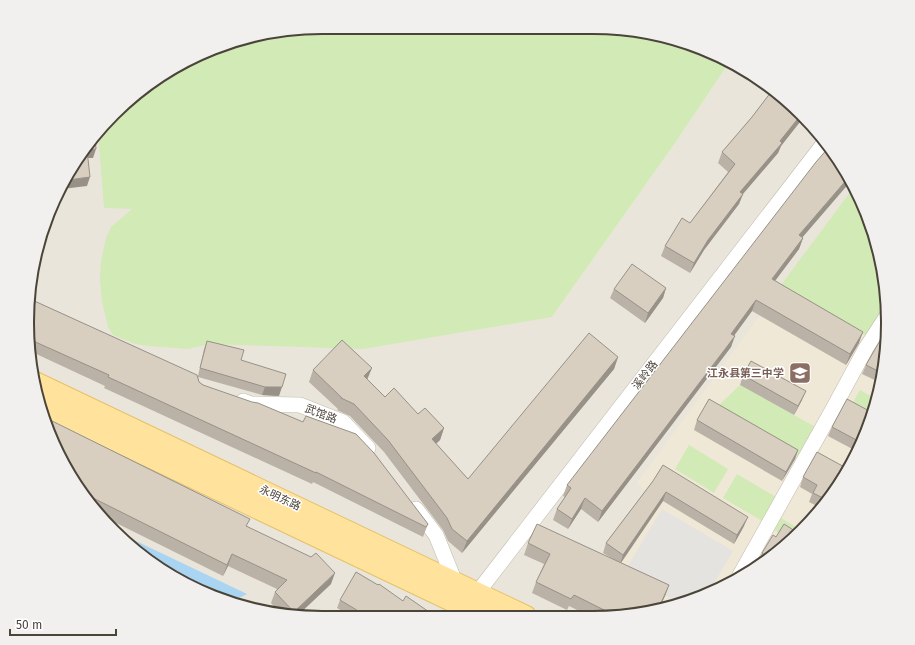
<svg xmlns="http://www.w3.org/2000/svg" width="915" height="645" font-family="'Fira Sans','Noto Sans SC',sans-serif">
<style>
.residential{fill:#eae5da}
.education{fill:#efe8d6}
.green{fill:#d2eab5}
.parking{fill:#e5e3e0}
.water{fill:#a9d4f2}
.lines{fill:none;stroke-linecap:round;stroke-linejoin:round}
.minor-casing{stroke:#c2bbae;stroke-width:16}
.major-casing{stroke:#e6c16a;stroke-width:22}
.minor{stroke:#fff;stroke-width:15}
.major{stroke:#ffe39c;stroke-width:20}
.wall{fill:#bab2a6}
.shaded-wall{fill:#979187}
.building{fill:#d8cfc1;stroke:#979187}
.labels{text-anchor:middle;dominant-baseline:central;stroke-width:3;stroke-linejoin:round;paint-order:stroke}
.education-label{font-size:11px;font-weight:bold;fill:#785e54;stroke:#fff;text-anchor:end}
.street-label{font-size:11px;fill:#4b4439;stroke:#fff}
.rim{fill:none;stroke:#4b4439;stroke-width:2}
</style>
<rect width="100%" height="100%" fill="#f6f3ec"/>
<path class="residential" d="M729 63 740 67 815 127 848 175 872 227 885 284 878 399 858 453 827 502 723 588 631 615 303 617 246 608 192 588 143 557 100 518 58 453 33 380 30 284 50 209 100 128 552 317 673 146Z"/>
<path class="education" d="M854 187 872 227 885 284 887 342 878 399 858 453 827 502 788 545 723 588 648 610 596 562 648 493 637 483Z"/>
<path class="green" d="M322 27 650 33 729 63 673 146 552 317 363 349 210 344 188 349 149 346 135 344 113 335 108 327 102 301 100 279 101 261 106 238 111 227 132 209 104 208 98 132 100 128 159 77 246 37Z
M854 187 872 227 885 284 886 306 871 333 864 335 781 285Z
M740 385 819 429 798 456 718 411 716 408Z
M860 390 878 400 869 422 848 411Z
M689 445 728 469 714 493 675 469Z
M737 474 776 497 762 521 723 498Z
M781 518 801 530 792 540 774 530Z"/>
<path class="parking" d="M662 509 733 551 709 592 677 602 625 571Z"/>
<path class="water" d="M115 531 247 594 231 602 192 588 143 557Z"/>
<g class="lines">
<g class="minor-casing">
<path id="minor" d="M243 401 251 404 300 405 343 422 368 448
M416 509 436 535 455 582
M739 577 833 409 866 348 887 316
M471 601 825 142"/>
</g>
<g class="major-casing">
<path id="major" d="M33 381 526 616
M42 406 483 616"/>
</g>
<use href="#minor" class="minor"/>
<use href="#major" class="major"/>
</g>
<path class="wall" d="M771 92 803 118 781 146 778 153 743 194 739 204 704 250 690 273 661 256 665 246 690 223 728 172 718 163 722 152 752 117Z
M803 238 799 249 775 281 859 343 846 365 752 311 734 336 731 347 598 522 581 509 568 529 553 520 557 509 565 497 563 496 567 485Z
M666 288 663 298 645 323 610 298 614 289Z
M30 299 198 376 204 349 207 341 241 360 279 396 262 395 198 377 199 382 428 524 423 537 313 482 312 484 104 388 105 386 32 352Z
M887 342 881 383 862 374 866 365Z
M618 357 614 369 462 553 448 541 443 530 384 452 350 416 337 410 338 409 309 382 313 370 367 380 385 397 418 414 444 428 440 440 436 444 468 479Z
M743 375 802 400 794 415 740 385Z
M873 413 858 452 828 436 832 427Z
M697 420 798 450 795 459 782 481 694 430Z
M58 453 247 526 331 584 297 616 281 614 271 603 275 592 277 589 228 566 223 576 98 514Z
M848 469 827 502 825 501 821 508 809 502 812 494 800 487 803 477Z
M653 481 744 526 734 544 663 501 621 563 669 585 665 596 631 615 589 616 569 606 567 610 532 593 536 582 544 564 524 555 528 543 613 559 603 553 606 543Z
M776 537 788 545 760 563H758L762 553Z
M340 600 403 601 432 614 446 617H352L337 608Z"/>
<path class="shaded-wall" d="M800 116 803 118 781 146 778 153 736 202 740 192 780 141Z
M96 149 93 158H84L87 150Z
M90 177 87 186 62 189 68 180Z
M849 177 851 181 795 246 799 235Z
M743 194 739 204 704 250 690 273 694 263 708 240Z
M803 238 799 249 768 290 772 279Z
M666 288 663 298 645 323 648 313Z
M756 300 752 311 727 345 731 334Z
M863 332 859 343 846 365 850 354Z
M735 336 731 347 598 522 602 511Z
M618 357 614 369 462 553 467 541Z
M372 368 367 380 364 376Z
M265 387H282L279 396 262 395Z
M806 391 802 400 794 415 798 406Z
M444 428 440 440 428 451 432 439Z
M798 450 795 459 782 481 786 472Z
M666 492 663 501 620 564 623 555Z
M829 492 825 501 821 508 825 499Z
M585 498 581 509 568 529 572 519Z
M748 517 744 526 734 544 737 535Z
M232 554 228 566 223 576 227 565Z
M335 573 331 584 297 616H292L294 612Z
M669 585 665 596 660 607H659Z"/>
<path class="building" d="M771 92 800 116 780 141 782 143 740 192 743 194 708 240 694 263 665 246 682 218 690 223 735 164 722 152 752 117Z
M95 136 96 149 87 150 90 177 68 180Z
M829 147 849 177 799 235 803 238 772 279 863 332 850 354 756 300 731 334 735 336 602 511 585 498 572 519 557 509 571 488 567 485 816 162Z
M632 264 666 288 648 313 614 289Z
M30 299 197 375 199 382 203 385 252 402 258 403 303 422 306 416 356 434 374 453 428 524 426 527 316 472V473L108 377 109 375 31 340Z
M589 333 618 357 467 541 452 529 447 518 388 440 354 404 341 398H342L313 370 342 340 372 368 364 376 385 397 394 388 418 414 425 408 444 428 432 439 468 479Z
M882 337 887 340V342L882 373 866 365Z
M207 341 244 350 241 360 286 374 282 387H265L200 368Z
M751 361 806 391 798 406 743 375Z
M709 399 798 450 786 472 697 420Z
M847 399 873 413 862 443 832 427Z
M46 418 250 519 246 526 311 557 316 553 335 573 294 612 275 592 287 580 232 554 227 565 85 494 58 453Z
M817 452 848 469 832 494 829 492 825 499 813 493 817 485 803 477Z
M663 465 748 517 737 535 666 492 623 555 606 543 653 481Z
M537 524 669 585 661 603 665 605 631 615 616 616 574 595 571 599 536 582 550 554 528 543Z
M784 524 798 533 788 545 768 557 762 553 773 535 776 537Z
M356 572 378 585 379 584 403 601 406 596 432 614 434 611 446 617H357L360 612 340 600Z"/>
<defs>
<g id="school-square" transform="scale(1.15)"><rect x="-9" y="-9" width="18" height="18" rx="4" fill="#8d6e63" stroke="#fff"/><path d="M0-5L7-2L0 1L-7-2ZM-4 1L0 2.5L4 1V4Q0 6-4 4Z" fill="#fff"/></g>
</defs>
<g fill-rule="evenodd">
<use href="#school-square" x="800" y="373"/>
</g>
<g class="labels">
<g class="education-label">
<text x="784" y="373">江永县第三中学</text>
</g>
<g class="street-label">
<text transform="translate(645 375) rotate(-52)">溪岭路</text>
<text transform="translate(321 414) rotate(21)">武馆路</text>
<text transform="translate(280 498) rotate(25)">永明东路</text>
</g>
</g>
<path d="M0 0H915V645H0ZM322 34H593A288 288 0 0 1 881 322V323A288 288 0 0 1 593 611H322A288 288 0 0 1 34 323V322A288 288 0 0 1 322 34Z" fill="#f1f0ef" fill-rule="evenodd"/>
<path class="rim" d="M322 34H593A288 288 0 0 1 881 322V323A288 288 0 0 1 593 611H322A288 288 0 0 1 34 323V322A288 288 0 0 1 322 34Z"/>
<path d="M10 629v6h106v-6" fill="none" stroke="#4b4439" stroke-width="2"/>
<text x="16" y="629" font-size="12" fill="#4b4439" stroke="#ffffff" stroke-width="3" paint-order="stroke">50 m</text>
</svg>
